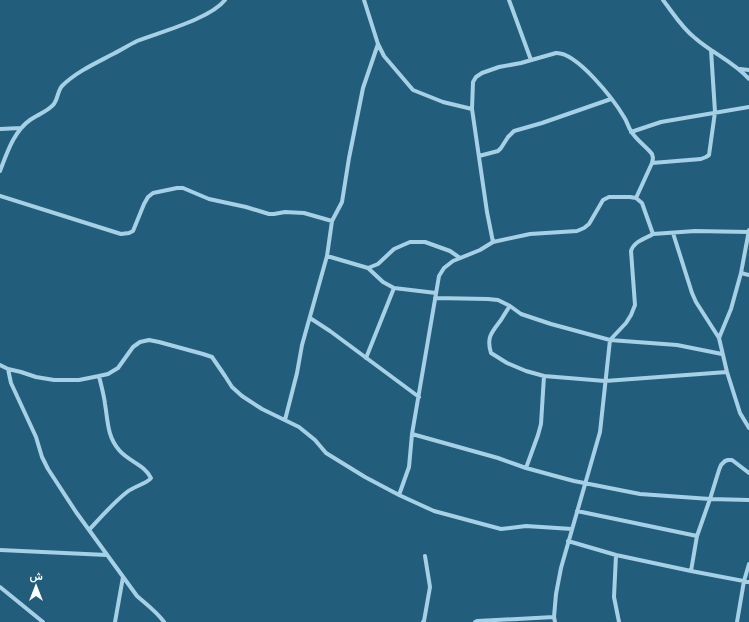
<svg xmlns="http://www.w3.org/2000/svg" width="749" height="622" font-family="'Titillium Web',Vazirmatn,sans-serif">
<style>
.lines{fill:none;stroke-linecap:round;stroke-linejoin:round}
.minor{stroke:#a6d0e5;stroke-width:4}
</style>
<rect width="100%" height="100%" fill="#235d7c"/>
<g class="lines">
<path class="minor" d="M364 0 378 44 384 56 413 90 443 102 472 109
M509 0 531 60
M663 0C673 13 682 28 695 38 712 53 734 62 749 79
M740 69 749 70
M0 129 21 128
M631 132 661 122 749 107
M479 156 498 151 501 148 508 137 514 131 542 123 611 99
M652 163 701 159 706 157 709 155 715 112 711 50
M0 171C7 153 14 131 30 120 37 115 48 111 53 105 58 100 57 92 62 86 76 72 96 63 113 54 121 50 129 45 137 41 160 32 210 19 225 0
M0 196 121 234 129 233 133 231 144 204 148 197 153 193 177 188H183L209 199 246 207 269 214H274L285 212 304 213 332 221
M673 233 692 293 696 302 719 338 727 372 740 413 749 428
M493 242 487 212 472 109 473 82 476 77 482 73 499 67 521 63 556 53C577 52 614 100 624 117 627 121 628 127 631 131 636 140 646 146 652 154L653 158 652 163 636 198
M327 256 368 268 383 282 394 288 436 293
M368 268 378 264 394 249 410 242H425L450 251 460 258
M741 273 749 275
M435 298 488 299 498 300 510 306 521 314 551 324 610 340 677 345 722 354
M510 306C507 310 504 315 501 320 492 332 486 337 491 353L507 363 526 371 544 376 541 424 538 435 526 468
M310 318 330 331 419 397
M719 338 731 309 741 273 749 230
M366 358 394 288
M0 365 8 369 21 372 36 377 54 380H79L99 376 108 374 118 368 133 347 140 342 149 340 159 342 203 354 212 357 225 376 232 387 242 396 262 409 299 427 315 440 326 453 365 477 399 495 434 511 501 529 526 526 572 529
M8 369 11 383 36 437 42 457 48 469 76 512 137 596C146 604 157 612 164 622
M544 376 605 381 727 372
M285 420 297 373 302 345 327 256 332 221 342 202 349 158 363 88 378 44
M412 434 498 458 526 468 559 477 574 481 640 494 710 499 749 500
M399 495 409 467 412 434 439 276 444 268 453 261 480 250 493 242 530 234 577 231 584 228 589 224 603 200 609 197H630L636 198 642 203 653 234 695 231 749 232
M577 511 697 536
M89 530C101 517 113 503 127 492 133 487 148 483 151 478 145 465 128 461 119 450 107 436 108 421 105 404 104 395 101 385 99 376
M568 541 616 555 691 571 749 582
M0 550 107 555
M616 555 614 597 619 622
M691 571 697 536 710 499 719 470 721 465 725 461 728 460H732L749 473
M0 587 43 622
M115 622 123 577
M423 622 424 621 430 587 425 556
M475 622 477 621 554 617
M555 622 554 617 556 594 561 568 600 432 610 340 626 323 631 315 635 305 631 251C634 241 645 239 653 234
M737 622 744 581 749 564"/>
</g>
<g transform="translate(36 586)" stroke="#235d7c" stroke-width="3" paint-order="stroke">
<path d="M0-3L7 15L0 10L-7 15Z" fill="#ffffff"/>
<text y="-6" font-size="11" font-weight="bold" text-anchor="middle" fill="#ffffff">ش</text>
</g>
</svg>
